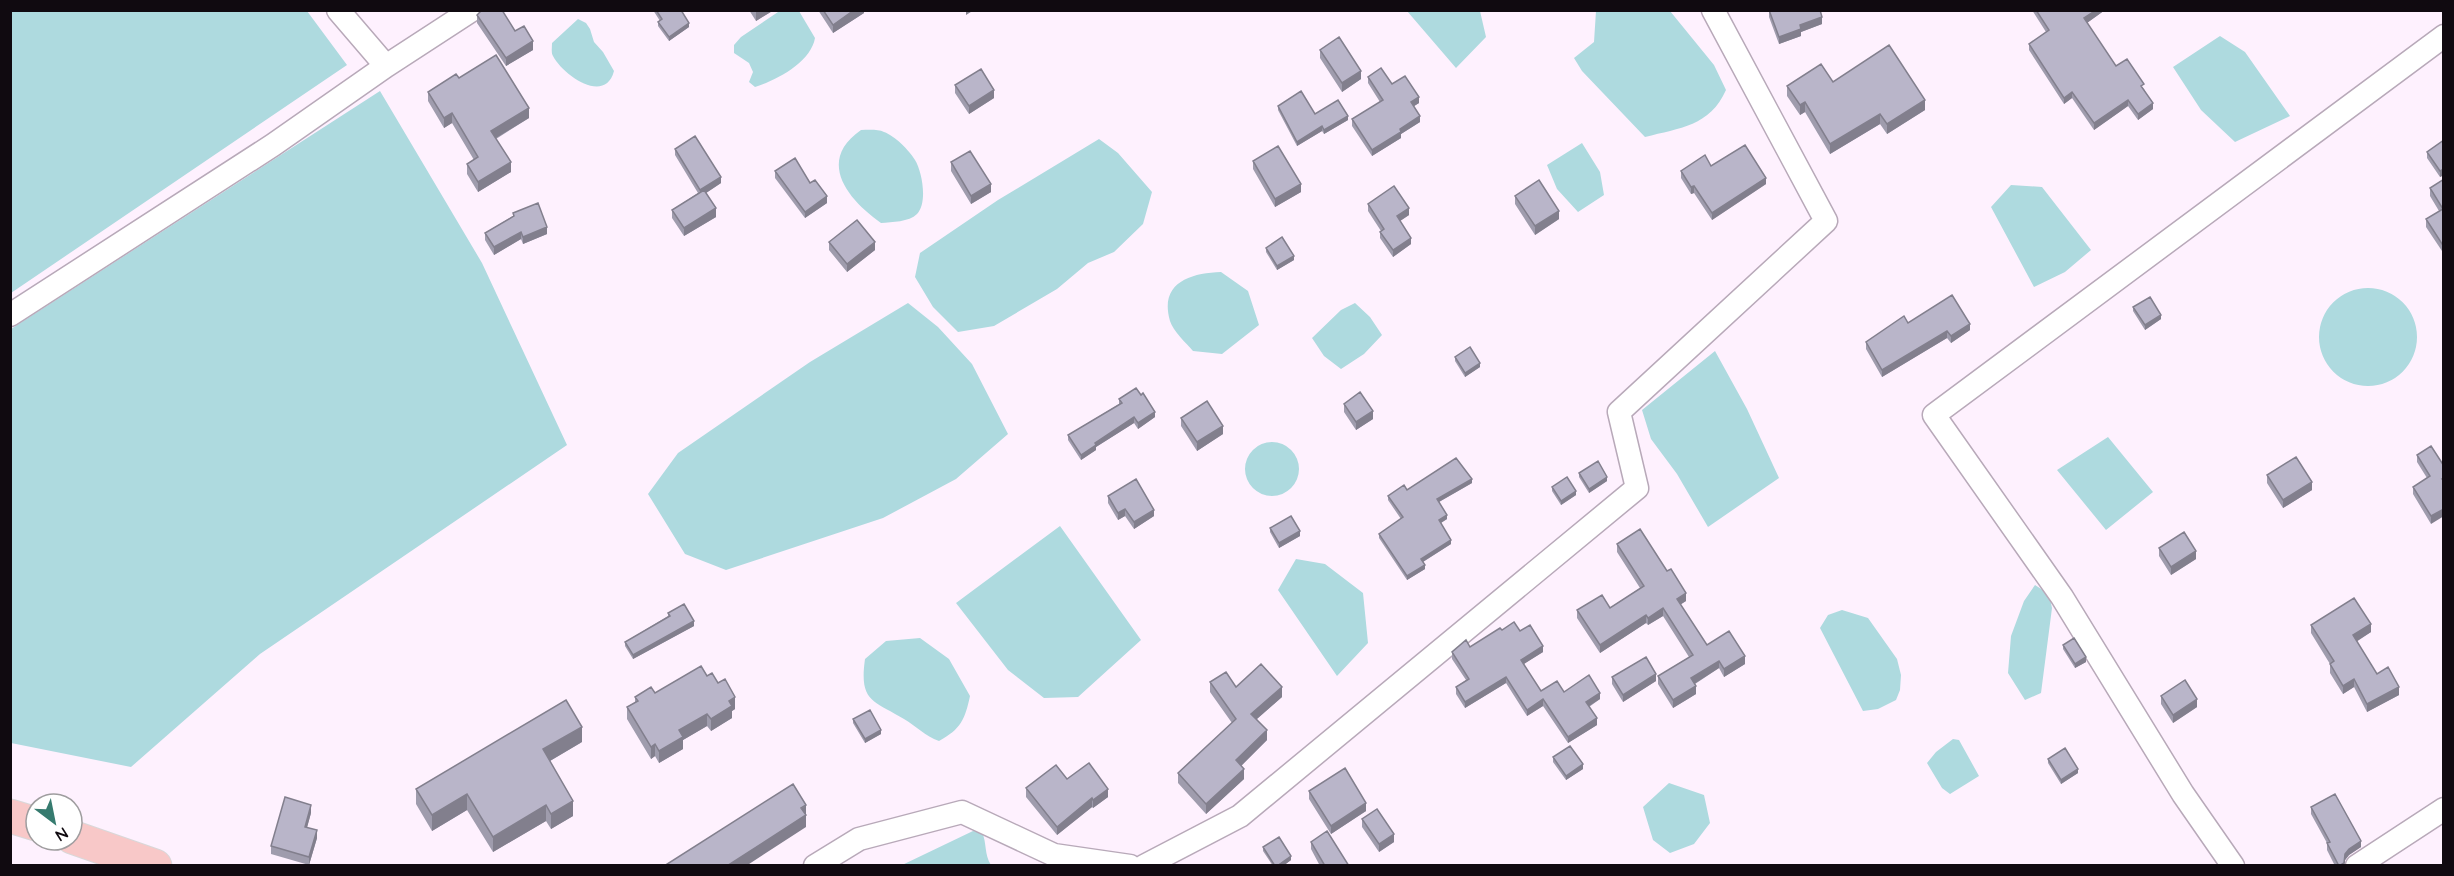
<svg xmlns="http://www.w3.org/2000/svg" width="2454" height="876" font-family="Quicksand,sans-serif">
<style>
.water{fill:#aedadf}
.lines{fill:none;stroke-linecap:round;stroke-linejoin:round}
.minor-casing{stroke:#b8a9b9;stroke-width:25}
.trunk-casing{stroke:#d9d8d9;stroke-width:35}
.minor{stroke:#fff;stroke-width:22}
.trunk{stroke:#f8c8c8;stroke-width:33}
.wall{fill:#9f9cad}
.shaded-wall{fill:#827f8d}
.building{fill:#b9b5c9;stroke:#827f8d;stroke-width:1.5}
</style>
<rect width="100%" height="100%" fill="#fef1fe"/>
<path class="water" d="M11 10 307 11 347 65 11 293Z
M781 10 799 11 815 38C811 62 777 80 755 87L749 82 753 72 749 63 734 53V45L741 37Z
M1407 11H1480L1486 37 1456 68Z
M1596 11H1670L1714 65 1726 90C1710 126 1680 128 1645 137L1582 71 1574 58 1594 42Z
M578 19 586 23 590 29 594 42 603 52 614 71C605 105 563 75 553 56 551 53 552 47 552 43Z
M2220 36 2245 52 2290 116 2235 142 2201 110 2173 67Z
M380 91 482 263 567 445 260 654 131 767 11 743V329Z
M861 130C868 130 878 129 884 132 895 136 909 150 915 160 922 171 928 203 917 214 909 222 892 222 881 223 848 200 816 161 861 130Z
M1099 139 1118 153 1152 192 1143 224 1114 252 1088 263 1057 289 994 326 958 332 933 307 915 277 920 253 998 200Z
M1582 143 1600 172 1604 195 1578 212 1557 189 1547 165Z
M2011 185 2042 187 2091 250 2065 272 2034 287 1991 207Z
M1221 272 1248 291 1259 325 1222 354 1193 351C1186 343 1173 331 1170 321 1159 283 1190 273 1221 272Z
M2319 337a49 49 0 1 1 98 0a49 49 0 1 1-98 0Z
M908 303 938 327 972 364 1008 434 956 479 883 518 726 570 685 554 648 494 678 453 810 362Z
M1355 303 1370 317 1382 335 1364 354 1341 369 1324 356 1312 338 1341 310Z
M1715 351 1747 409 1779 478 1708 527 1677 474 1651 439 1642 410Z
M2108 437 2153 492 2106 530 2057 470Z
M1245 469a27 27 0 1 1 54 0a27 27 0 1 1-54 0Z
M1060 526 1141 640 1078 697 1044 698 1008 670 956 603Z
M1296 559 1325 564 1363 593 1368 643 1337 676 1278 590Z
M2035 585 2049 594 2052 608 2041 693 2025 700 2008 673 2011 636 2024 601Z
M1842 610 1868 618 1897 659 1901 675 1900 690 1896 700 1878 709 1863 711 1820 628 1828 615Z
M920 638 949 659 970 696C965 719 961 729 939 741 925 736 916 726 904 719 873 700 859 702 865 659L886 641Z
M1953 739 1959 740 1979 776 1950 794 1942 788 1927 763 1936 752Z
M1669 783 1704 795 1710 823 1694 844 1670 853 1653 840 1643 807Z
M973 831 982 832C987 843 984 854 991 865L900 866Z"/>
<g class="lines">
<g class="minor-casing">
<path id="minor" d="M338 10 386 66
M10 315 273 145 386 66 472 10
M815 866 859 839 962 812 1054 855 1130 866
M1144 866 1240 816 1637 488 1619 412 1826 221 1713 10
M2233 866 2183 794 2062 597 1934 415 2444 36
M2357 866 2444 809"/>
</g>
<g class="trunk-casing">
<path id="trunk" d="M10 816 36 824
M72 837 155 866"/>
</g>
<use href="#minor" class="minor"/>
<use href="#trunk" class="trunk"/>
</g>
<path class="wall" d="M653 10H681L689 27 669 41 658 26V22L660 21Z
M749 10H774L756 21Z
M818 10H864V13L833 33Z
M1769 10 1822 24 1801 32V36L1779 44 1769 17Z
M2032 10H2105L2087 23 2116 66 2144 89 2153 109 2138 120 2128 106 2094 130 2072 98 2064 104 2029 50V44L2046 32Z
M477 15 515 31 533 50 506 66 477 23Z
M1320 50 1361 79 1342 92 1320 58Z
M1368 77 1392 84 1419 103 1414 106 1420 122 1401 134V138L1372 156 1352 126V119L1380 102 1368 83Z
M459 78 529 118 496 139 511 172 478 192 467 174V164L474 160 452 123 444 128 428 101V92Z
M1833 82 1925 110 1887 134 1880 124 1830 154 1805 112 1800 115 1787 96V86Z
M955 85 994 98 969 114 955 93Z
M1278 106 1315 114 1348 120 1324 134 1322 131 1297 146 1278 110Z
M2444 140V175L2440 177 2427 158V152Z
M675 149 721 183 706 193 716 217 684 236 672 218V210L698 193 675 155Z
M1253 161 1301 192 1275 207 1253 169Z
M951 162 991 192 971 204 951 171Z
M1711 166 1766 184 1712 220 1694 193 1691 194 1681 178V171Z
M775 171 810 183 827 203 805 218 775 178Z
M2444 179V254L2426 227V219L2439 211 2430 196V188Z
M1515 196 1559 219 1535 235 1515 204Z
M1368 204 1409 215 1400 221 1411 244 1393 257 1380 238V232L1381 231 1368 211Z
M513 213 547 234 523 244 521 239 494 255 485 240V233L513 216Z
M829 242 875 250 847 272 829 250Z
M1266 248 1294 260 1277 270 1266 252Z
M2133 307 2161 319 2145 330 2133 311Z
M1908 323 1970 330 1951 343 1947 338 1882 377 1866 349V342Z
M1455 357 1480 367 1465 377 1455 361Z
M1119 399 1155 417 1138 429 1134 423 1096 447V450L1081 460 1068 440V435L1119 404Z
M1344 404 1373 419 1356 430 1344 412Z
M1181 418 1223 434 1197 451 1181 426Z
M2417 455 2444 466 2431 524 2413 494V487L2427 478 2417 462Z
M1579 473 1607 481 1589 493 1579 477Z
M2267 475 2312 490 2283 508 2267 483Z
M1472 483 1439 502 1447 519 1441 523 1451 544 1423 562 1425 569 1407 580 1379 538V534L1401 519 1388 500V496L1407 490Z
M1552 487 1576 495 1561 505 1552 491Z
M1108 496 1154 516 1134 529 1125 516 1118 520 1108 503Z
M1270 528 1300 536 1279 548 1270 532Z
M1617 544 1686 601 1680 604 1707 645 1745 664 1724 677 1719 668 1695 684 1696 694 1673 708 1658 684V676L1689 657 1663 616 1648 625 1646 623 1600 653 1577 618V610L1610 608 1640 588 1617 552Z
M2159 548 2196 559 2171 575 2159 556Z
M668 613 694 626 633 659 625 646V642L668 616Z
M2311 625 2371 632 2356 641 2377 674 2399 695 2367 712 2354 687 2343 694 2330 673V664L2311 633Z
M1502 630 1520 631 1543 652 1523 664 1541 691 1564 692 1600 699 1589 707 1597 725 1568 743 1543 706 1527 716 1506 683 1465 708 1456 694V687L1466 680 1452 659V652L1470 647Z
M2063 645 2086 662 2075 668 2063 649Z
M707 676 735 709 732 711V718L711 731 707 726 683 740V749L659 763 655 756 651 759 627 719V707L635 702V697L655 693Z
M1612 677 1656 681 1623 702 1612 684Z
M1210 682 1236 687 1282 697 1257 719 1267 740 1241 766 1244 779 1206 814 1178 783V773L1232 723 1210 692Z
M2161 696 2197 707 2173 723 2161 704Z
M853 719 881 734 865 743 853 723Z
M582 742 550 761 573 816 551 829 546 821 493 852 467 810 432 831 416 804V789Z
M1553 757 1583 769 1566 780 1553 762Z
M2048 759 2078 773 2061 784 2048 763Z
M1067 779 1108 797 1093 808 1092 807 1057 835 1026 797V788Z
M1309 791 1366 811 1331 834 1309 799Z
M2311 807 2361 847 2349 855 2345 860 2344 866H2335L2327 850V843L2311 814Z
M311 813 307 827 317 838 309 865 271 854V846Z
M1362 819 1394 842 1379 852 1362 827Z
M1311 842 1349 866H1320L1311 849Z
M1263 847 1291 860 1283 866H1273L1263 851Z"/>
<path class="shaded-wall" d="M756 10H774L756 21Z
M854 10H864V13L833 33V25Z
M966 10H974L966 15Z
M2096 10H2105L2084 25V18Z
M1822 17V24L1801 32V36L1779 44V37L1800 25Z
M689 23V27L669 41V37Z
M533 41V50L506 66V58Z
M1361 71V79L1342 92V83Z
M994 90V98L969 114V106Z
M2072 92V98L2064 104V98Z
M1419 97V103L1411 108V102Z
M1925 100V110L1887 134V124Z
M2128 100V106L2094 130V123Z
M1805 102V112L1800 115V105Z
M2153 103V109L2138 120V114Z
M529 108V118L491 141V131Z
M452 113V123L444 128V118Z
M1880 114V124L1830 154V144Z
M1348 116V120L1324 134V130Z
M1420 116V122L1401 134V138L1372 156V150L1400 129Z
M1322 126V131L1297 146V142Z
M511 162V172L478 192V182Z
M2444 169V175L2440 177V171Z
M721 177V183L700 197V190Z
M1766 178V184L1712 220V213Z
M991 184V192L971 204V196Z
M1301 184V192L1275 207V199Z
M1694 186V193L1691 194V187Z
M827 196V203L805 218V212Z
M716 208V217L684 236V228Z
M1409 208V215L1397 223V216Z
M1559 211V219L1535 235V226Z
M547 227V234L523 244V237Z
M521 232V239L494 255V247Z
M1411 238V244L1393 257V250Z
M875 242V250L847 272V264Z
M1294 256V260L1277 270V266Z
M2161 315V319L2145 330V325Z
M1970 324V330L1951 343V336Z
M1947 331V338L1882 377V370Z
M1480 363V367L1465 377V373Z
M1373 411V419L1356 430V422Z
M1155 412V417L1138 429V423Z
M1134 417V423L1096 447V450L1081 460V455L1095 443Z
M1223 426V434L1197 451V442Z
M1607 477V481L1589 493V489Z
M1472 479V483L1437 503V499Z
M2312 482V490L2283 508V500Z
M1576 491V495L1561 505V501Z
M1125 509V516L1118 520V513Z
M2444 509V516L2431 524V516Z
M1154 510V516L1134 529V522Z
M1447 515V519L1439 524V520Z
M1300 531V536L1279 548V543Z
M1451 540V544L1421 563V559Z
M2196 551V559L2171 575V567Z
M1425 565V569L1407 580V576Z
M1686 593V601L1677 607V599Z
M1663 608V616L1648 625V618Z
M1646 615V623L1600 653V645Z
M694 621V626L633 659V655Z
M2371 624V632L2353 644V635Z
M1543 646V652L1521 666V660Z
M1745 656V664L1724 677V669Z
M2086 657V662L2075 668V664Z
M1719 661V668L1691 686V678Z
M1656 674V681L1623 702V695Z
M1506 677V683L1465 708V702Z
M2354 679V687L2343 694V686Z
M1696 686V694L1673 708V700Z
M1282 687V697L1251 724V714Z
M2399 687V695L2367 712V704Z
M1600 693V699L1586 708V702Z
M735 697V709L732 711V718L711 731V719L729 701Z
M1543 699V706L1527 716V710Z
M2197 699V707L2173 723V715Z
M707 714V726L683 740V749L659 763V751L679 730Z
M1597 718V725L1568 743V737Z
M582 727V742L543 765V749Z
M881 730V734L865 743V739Z
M1267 730V740L1236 771V760Z
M655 744V756L651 759V747Z
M1583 764V769L1566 780V776Z
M1244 769V779L1206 814V804Z
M2078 769V773L2061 784V780Z
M1108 789V797L1093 808V800Z
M467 794V810L432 831V815Z
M1092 798V807L1057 835V827Z
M573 801V816L551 829V814Z
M1366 803V811L1331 834V826Z
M311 805V813L305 835V827Z
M546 805V821L493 852V837Z
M806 805V827L746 866H727Z
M317 830V838L309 865V857Z
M1394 834V842L1379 852V844Z
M2361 841V847L2349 855 2345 860 2344 866H2339L2345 854 2349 849Z
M1291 856V860L1283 866H1277Z"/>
<path class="building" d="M482 10H502L515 31 524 26 533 41 506 58 477 15Z
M656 10H681L689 23 669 37 658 22 662 19Z
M823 10H854L833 25Z
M1769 10H1820L1822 17 1800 25 1801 29 1779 37Z
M2036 10H2096L2084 18 2116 66 2127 59 2144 84 2141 86 2153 103 2138 114 2128 100 2094 123 2072 92 2064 98 2029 44 2049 30Z
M1339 37 1361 71 1342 83 1320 50Z
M1889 45 1925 100 1887 124 1880 114 1830 144 1805 102 1800 105 1787 86 1821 64 1833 82Z
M496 55 529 108 491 131 511 162 478 182 467 164 478 157 452 113 444 118 428 92 456 74 459 78Z
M1381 68 1392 84 1405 76 1419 97 1411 102 1420 116 1400 129 1401 132 1372 150 1352 119 1383 100 1368 77Z
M981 69 994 90 969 106 955 85Z
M1301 91 1315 114 1338 100 1348 116 1324 130 1322 126 1297 142 1278 106Z
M695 136 721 177 700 190 675 149Z
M2444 140V169L2440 171 2427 152Z
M1745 145 1766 178 1712 213 1694 186 1691 187 1681 171 1705 155 1711 166Z
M1278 146 1301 184 1275 199 1253 161Z
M970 151 991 184 971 196 951 162Z
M795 158 810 183 815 180 827 196 805 212 775 171Z
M2444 179V247L2426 219 2443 209 2430 188Z
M1539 180 1559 211 1535 226 1515 196Z
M1394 186 1409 208 1397 216 1411 238 1393 250 1380 232 1384 229 1368 204Z
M704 190 716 208 684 228 672 210Z
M538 203 547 227 523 237 521 232 494 247 485 233 514 216 513 213Z
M857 220 875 242 847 264 829 242Z
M1282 237 1294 256 1277 266 1266 248Z
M1952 295 1970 324 1951 336 1947 331 1882 370 1866 342 1904 316 1908 323Z
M2150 297 2161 315 2145 325 2133 307Z
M1470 347 1480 363 1465 373 1455 357Z
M1136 388 1141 395 1143 393 1155 412 1138 423 1134 417 1095 443 1096 445 1081 455 1068 435 1122 403 1119 399Z
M1360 392 1373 411 1356 422 1344 404Z
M1207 401 1223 426 1197 442 1181 418Z
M2431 446 2444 466V478L2442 479 2444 481V509L2431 516 2413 487 2430 476 2417 455Z
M2296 457 2312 482 2283 500 2267 475Z
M1456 458 1472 479 1437 499 1447 515 1439 520 1451 540 1421 559 1425 565 1407 576 1379 534 1403 517 1388 496 1404 485 1407 490Z
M1598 461 1607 477 1589 489 1579 473Z
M1567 477 1576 491 1561 501 1552 487Z
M1136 479 1154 510 1134 522 1125 509 1118 513 1108 496Z
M1291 516 1300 531 1279 543 1270 528Z
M1640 529 1667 571 1671 569 1686 593 1677 599 1707 645 1729 631 1745 656 1724 669 1719 661 1691 678 1696 686 1673 700 1658 676 1693 655 1663 608 1648 618 1646 615 1600 645 1577 610 1602 595 1610 608 1644 586 1617 544Z
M2184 532 2196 551 2171 567 2159 548Z
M2354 598 2371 624 2353 635 2377 674 2388 667 2399 687 2367 704 2354 679 2343 686 2330 664 2334 661 2311 625Z
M684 604 694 621 633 655 625 642 670 616 668 613Z
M1514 622 1520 631 1530 625 1543 646 1521 660 1541 691 1557 681 1564 692 1589 675 1600 693 1586 702 1597 718 1568 737 1543 699 1527 710 1506 677 1465 702 1456 687 1469 679 1452 652 1466 640 1470 647 1500 628 1502 630Z
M2074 638 2086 657 2075 664 2063 645Z
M1646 657 1656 674 1623 695 1612 677Z
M1261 664 1282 687 1251 714 1267 730 1236 760 1244 769 1206 804 1178 773 1236 719 1210 682 1226 672 1236 687Z
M701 666 707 676 712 673 718 683 725 679 735 697 729 701 732 706 711 719 707 714 679 730 683 737 659 751 655 744 651 747 627 707 638 701 635 697 651 687 655 693Z
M2185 680 2197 699 2173 715 2161 696Z
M566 700 582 727 543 749 573 801 551 814 546 805 493 837 467 794 432 815 416 789Z
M870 710 881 730 865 739 853 719Z
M1570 746 1583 764 1566 776 1553 757Z
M2065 748 2078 769 2061 780 2048 759Z
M1089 763 1108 789 1093 800 1092 798 1057 827 1026 788 1056 765 1067 779Z
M1345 768 1366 803 1331 826 1309 791Z
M793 784 806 805 801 808 806 815 727 866H664Z
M2335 794 2361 841 2349 849 2345 854 2344 863 2339 866 2327 843 2330 842 2311 807Z
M285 797 311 805 305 827 317 830 309 857 271 846Z
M1377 809 1394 834 1379 844 1362 819Z
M1327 831 1349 866H1325L1311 842Z
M1279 837 1291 856 1277 866H1275L1263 847Z"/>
<rect width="2454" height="876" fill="none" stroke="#100a10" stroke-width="24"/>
<g transform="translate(54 822) rotate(148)"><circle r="28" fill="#ffffff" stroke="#9f9d9f" stroke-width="1.5"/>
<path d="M0-4.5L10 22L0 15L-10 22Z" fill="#367b6f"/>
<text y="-9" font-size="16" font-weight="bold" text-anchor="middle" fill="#100a10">N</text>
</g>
</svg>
